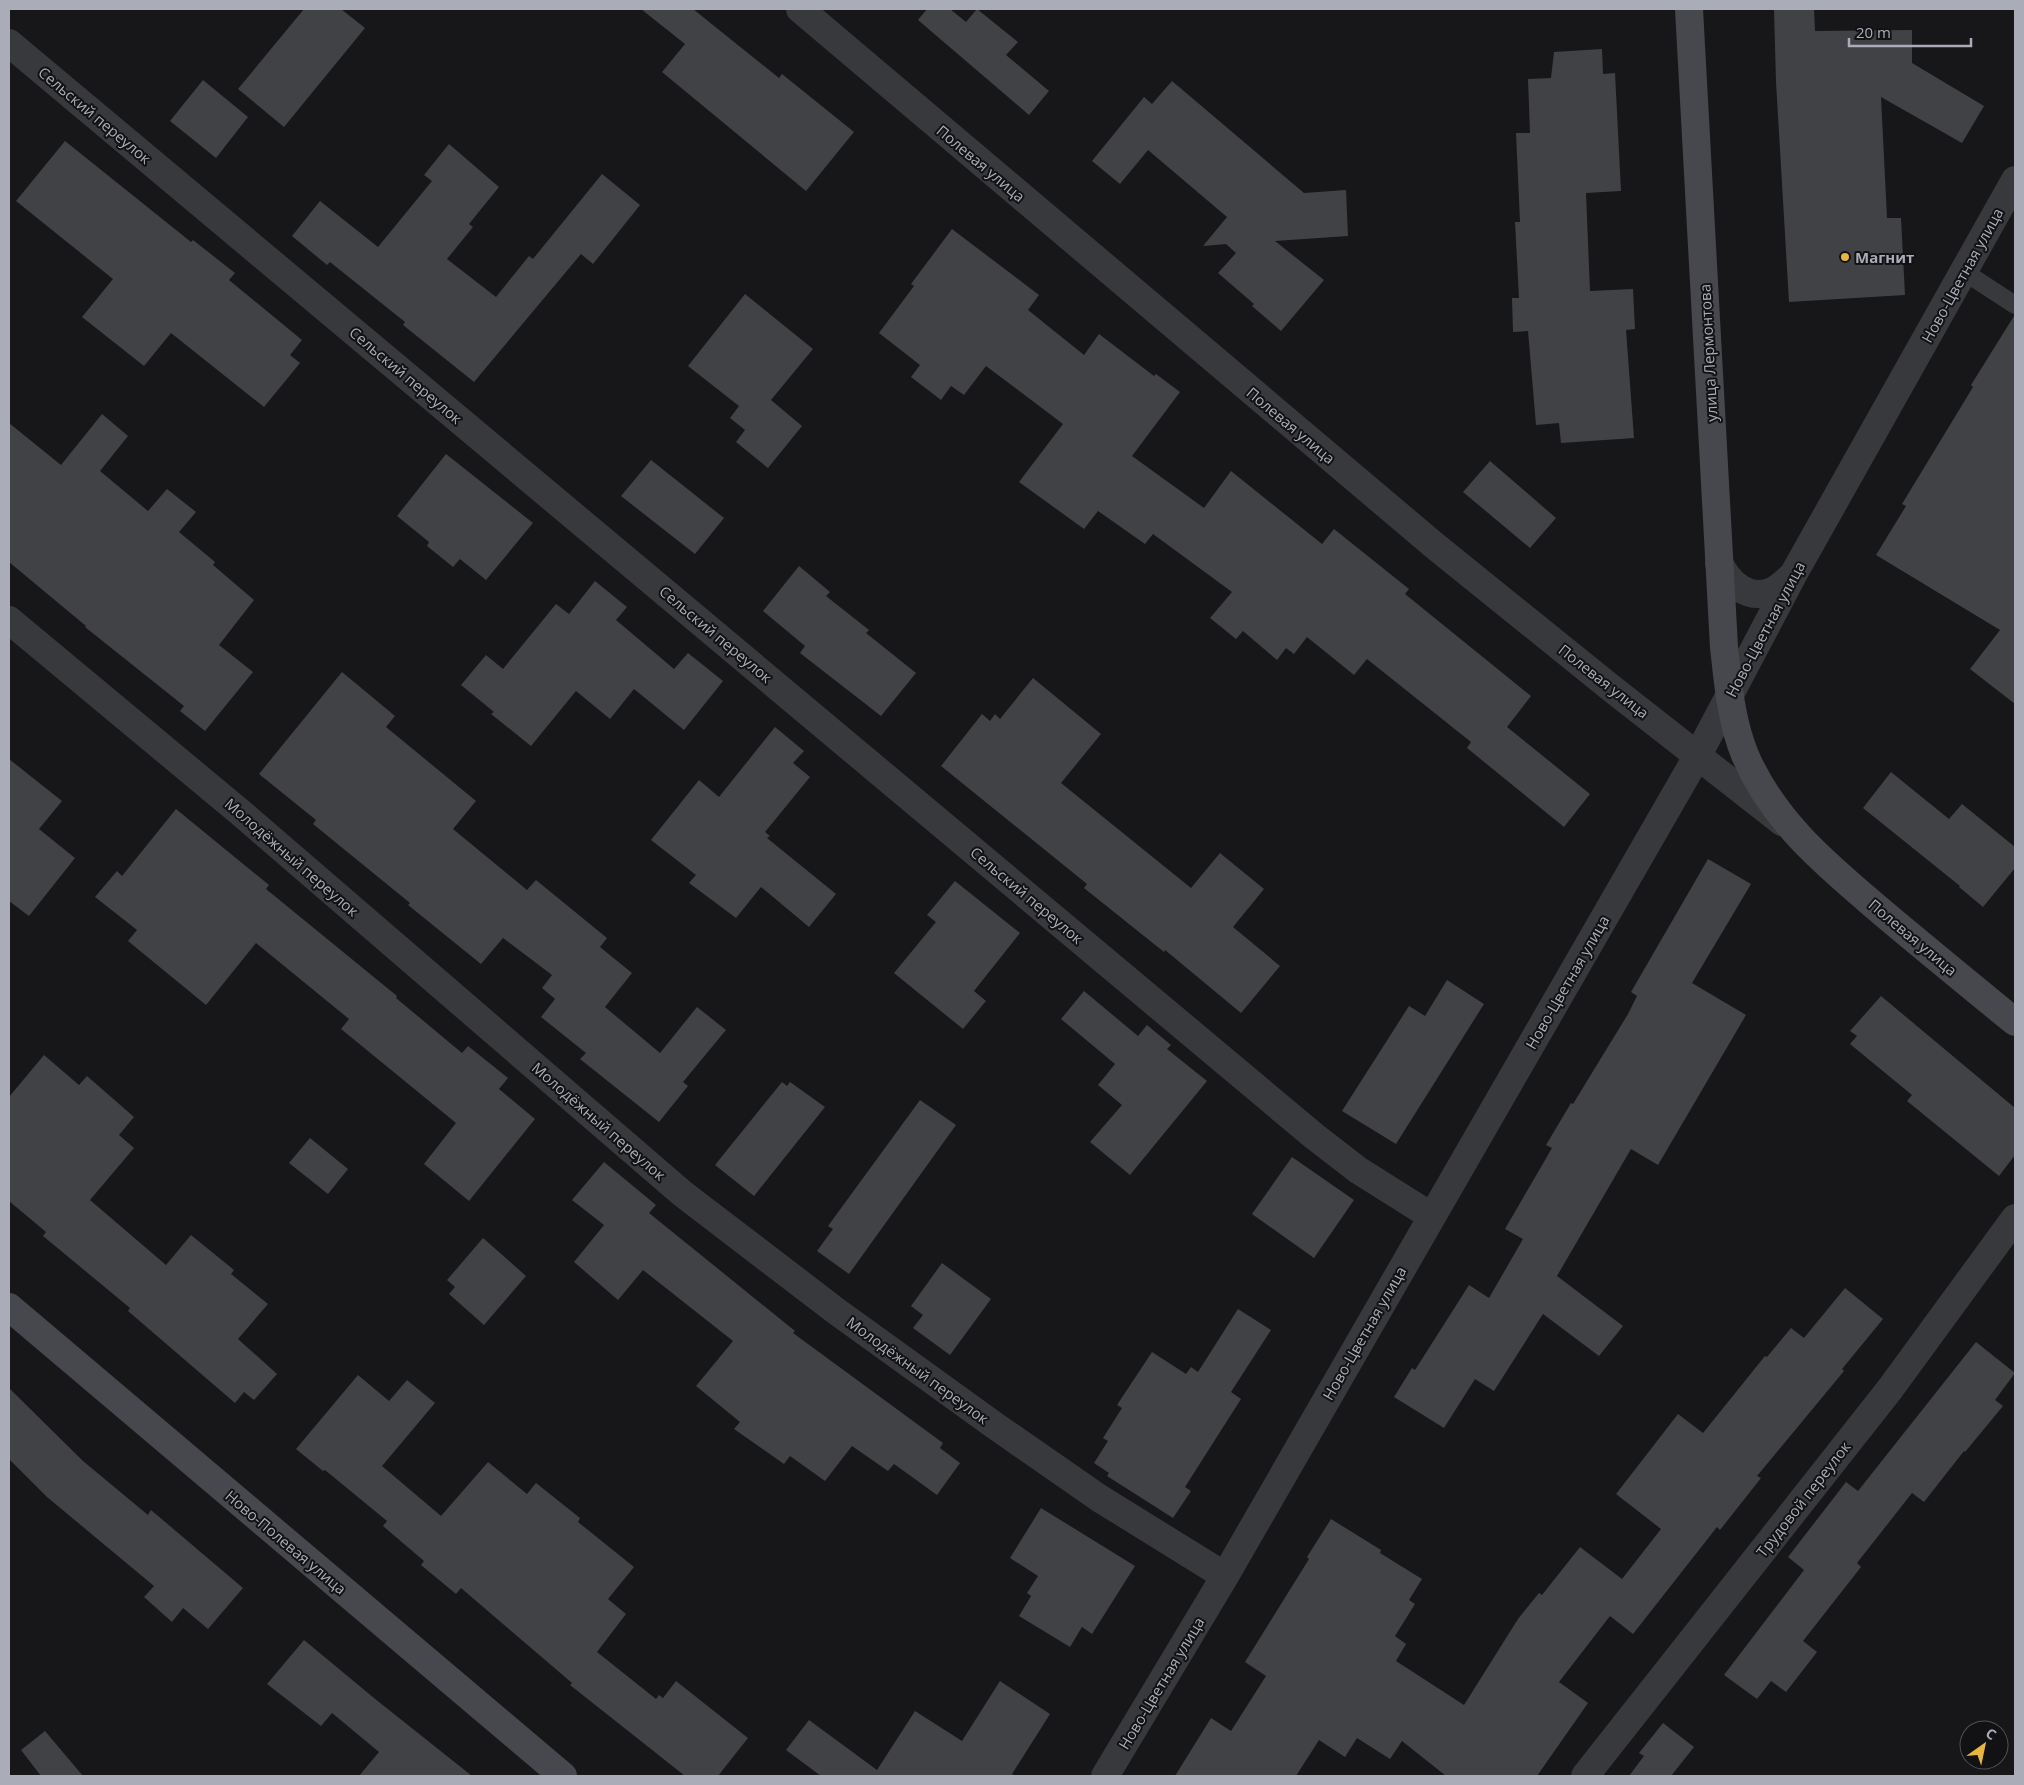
<svg xmlns="http://www.w3.org/2000/svg" width="2024" height="1785" font-family="'Open Sans',sans-serif">
<style>
.building{fill:#414246}
.lines{fill:none;stroke-linecap:round;stroke-linejoin:round}
.lane{stroke:#38393d;stroke-width:18}
.street{stroke:#38393d;stroke-width:28}
.secondary{stroke:#46484d;stroke-width:28}
.poi-dot{fill:#e5b642;stroke:#121214;stroke-width:2}
.labels{text-anchor:middle;dominant-baseline:central;stroke-width:4;stroke-linejoin:round;paint-order:stroke}
.street-label{font-size:15px;fill:#aaadb8;stroke:#121214}
.poi-label{font-size:15px;font-weight:bold;fill:#aaadb8;stroke:#121214;text-anchor:start}
</style>
<rect width="100%" height="100%" fill="#171719"/>
<path class="building" d="M304 9H341L365 28 284 127 238 89Z
M641 9H693L779 78 782 74 854 132 806 191 662 72 685 44Z
M927 9H950L966 22 977 9 1018 42 1006 55 1049 91 1029 115 918 20Z
M1774 9H1814L1815 31 1912 30V63L1984 106 1962 143 1881 97 1887 218H1901L1905 295 1789 302 1776 82Z
M1602 49 1603 74 1615 73 1621 191 1586 193 1590 291 1633 289 1635 329 1626 330 1634 438 1561 443 1559 423 1536 425 1528 331 1513 332 1512 298H1519L1515 222H1520L1516 133H1530L1528 79 1551 78 1554 52Z
M203 80 248 117 216 158 170 121Z
M1172 81 1304 193 1346 190 1348 236 1275 241 1324 280 1281 331 1252 306 1254 304 1218 273 1236 253 1226 244 1203 246 1227 217 1148 150 1120 184 1092 161 1144 97 1152 104Z
M65 141 191 242 193 240 235 273 229 280 302 340 290 355 300 363 264 407 171 333 144 366 82 317 113 279 16 201Z
M449 144 499 187 469 224 473 227 447 259 496 297 529 256 533 259 602 174 640 205 593 264 581 254 474 382 403 325 405 322 330 262 327 265 292 236 320 201 378 247 432 181 424 175Z
M952 229 1039 295 1028 310 1084 355 1099 334 1154 376 1156 374 1180 392 1132 456 1204 508 1231 471 1322 544 1334 529 1409 589 1405 594 1531 696 1507 727 1590 794 1564 827 1467 748 1471 742 1367 659 1354 675 1307 637 1294 654 1286 648 1277 660 1243 631 1236 639 1210 618 1232 592 1153 534 1145 544 1098 511 1084 529 1019 482 1063 424 986 366 964 395 951 386 941 400 911 377 920 365 879 333 914 286 911 284Z
M745 294 813 349 771 400 802 426 768 468 736 442 745 430 730 418 739 406 688 366Z
M2014 316H2015V704L1970 669 2000 630 1876 555 1906 506 1902 504 1973 387 1971 385Z
M102 414 128 436 100 471 148 511 167 489 196 512 179 532 215 562 213 565 254 600 219 645 253 672 205 731 180 711 184 706 85 627 86 626 9 562V423L61 465Z
M446 454 533 523 486 580 460 559 453 567 427 546 429 542 397 516Z
M651 460 724 518 695 554 621 496Z
M1490 461 1556 518 1530 548 1463 492Z
M799 566 830 592 826 596 869 630 866 633 916 673 881 716 800 653 805 646 763 611Z
M595 581 627 607 616 620 674 669 688 653 723 681 684 730 634 689 610 719 576 691 531 746 491 714 494 712 461 685 486 655 503 669 556 604 569 614Z
M342 672 395 716 386 727 476 801 453 829 527 890 536 880 607 938 600 947 632 973 605 1007 660 1053 697 1007 726 1030 683 1082 688 1086 659 1122 580 1059 586 1053 541 1017 555 999 542 988 552 975 503 938 481 964 408 905 410 903 313 824 316 820 259 774Z
M1033 678 1101 734 1061 783 1191 888 1220 853 1264 889 1233 927 1280 966 1241 1013 1165 950 1164 952 1084 888 1087 884 941 766 982 714 990 721 995 714 1000 719Z
M775 727 804 751 793 763 810 777 765 832 770 836 767 838 836 894 809 927 761 887 736 918 689 883 696 875 651 840 699 780 719 797Z
M9 759 62 801 39 829 75 858 29 916 9 901Z
M1891 772 1949 819 1962 804 2015 847V868L1983 907 1959 887 1960 886 1863 808Z
M176 809 269 885 266 889 397 996 396 998 462 1053 468 1046 508 1078 499 1089 535 1119 469 1201 424 1164 456 1123 341 1029 349 1019 256 943 206 1005 128 941 137 930 95 897 117 871 122 876Z
M1708 859 1751 884 1692 983 1746 1015 1658 1165 1631 1149 1557 1276 1623 1326 1599 1356 1543 1314 1494 1391 1475 1379 1444 1428 1394 1397 1412 1368 1415 1370 1469 1285 1489 1298 1523 1239 1505 1229 1552 1148 1546 1145 1571 1103 1573 1104 1628 1014 1637 996 1631 992Z
M955 881 1020 933 974 991 986 1001 963 1029 894 973 936 922 927 915Z
M1447 980 1484 1004 1396 1144 1342 1111 1409 1006 1425 1016Z
M1084 991 1138 1036 1147 1025 1171 1045 1167 1049 1207 1081 1130 1175 1090 1142 1122 1105 1098 1085 1115 1064 1061 1019Z
M1881 996 2015 1108V1155L1999 1176 1907 1101 1912 1095 1850 1044 1857 1036 1850 1031Z
M44 1055 79 1085 87 1076 134 1117 119 1135 134 1148 90 1200 166 1265 191 1235 234 1270 231 1274 268 1304 238 1339 277 1374 254 1400 244 1392 235 1403 128 1311 130 1308 43 1236 46 1232 9 1201V1097Z
M782 1082 787 1086 790 1082 825 1107 754 1196 715 1165Z
M920 1100 956 1125 849 1274 817 1251 833 1229 828 1226Z
M310 1138 348 1169 328 1194 289 1163Z
M1292 1157 1354 1200 1314 1258 1252 1214Z
M604 1162 656 1205 649 1213 795 1331 793 1333 943 1443 940 1448 960 1463 937 1495 894 1464 888 1471 852 1446 825 1481 790 1456 784 1464 734 1429 740 1422 696 1386 733 1341 643 1270 618 1300 574 1262 604 1225 572 1200Z
M483 1238 526 1276 484 1325 449 1294 455 1287 447 1280Z
M942 1263 991 1299 950 1355 913 1328 923 1315 911 1306Z
M1845 1288 1883 1319 1842 1369 1844 1371 1757 1476 1761 1478 1720 1530 1717 1527 1633 1634 1610 1616 1559 1682 1588 1703 1537 1776H1446L1402 1741 1390 1759 1357 1738 1345 1757 1319 1740 1296 1776H1175L1211 1718 1231 1731 1266 1676 1245 1662 1309 1559 1307 1557 1331 1519 1381 1550 1380 1553 1422 1579 1409 1600 1415 1604 1395 1636 1406 1644 1396 1661 1464 1705 1518 1619 1539 1593 1542 1595 1580 1547 1622 1579 1661 1529 1616 1494 1678 1414 1703 1433 1765 1356 1767 1357 1791 1328 1804 1338Z
M1238 1309 1271 1330 1231 1392 1241 1399 1185 1487 1191 1491 1173 1518 1107 1476 1109 1473 1094 1463 1108 1441 1103 1438 1122 1408 1117 1405 1152 1352 1186 1374 1191 1367 1198 1372Z
M1976 1342 2015 1373 1995 1400 2003 1406 1965 1452 1964 1451 1924 1502 1912 1493 1857 1563 1861 1567 1803 1641 1817 1652 1786 1692 1771 1681 1757 1699 1724 1675 1804 1570 1788 1557 1846 1482 1858 1491Z
M358 1375 389 1401 407 1380 435 1403 382 1466 441 1516 488 1462 527 1494 536 1483 580 1518 578 1522 634 1567 608 1599 626 1614 597 1652 656 1699 659 1695 663 1698 676 1681 748 1738 718 1776H685L570 1685 572 1683 461 1588 456 1594 421 1565 424 1561 383 1526 387 1521 325 1470 323 1471 296 1449Z
M9 1388 83 1461 148 1515 151 1510 243 1588 208 1629 183 1608 172 1622 144 1597 154 1586 47 1497 9 1459Z
M1041 1508 1135 1566 1092 1634 1082 1627 1070 1647 1019 1616 1031 1596 1027 1593 1038 1576 1010 1558Z
M304 1640 374 1698 472 1776H359L379 1752 332 1713 321 1726 267 1684Z
M1000 1681 1050 1714 1012 1774 1015 1776H821L786 1750 809 1720 877 1770 915 1711 962 1741Z
M1663 1723 1694 1747 1671 1776H1629L1644 1756 1639 1753Z
M45 1731 83 1776H41L21 1750Z"/>
<g class="lines">
<path class="lane" d="M1963 271 2015 305"/>
<path class="street" d="M800 9 1435 546 1611 688 1782 822
M9 43 1314 1136 1358 1170 1431 1216
M1719 563C1729 583 1747 600 1770 592 1779 589 1786 581 1793 575
M9 620 241 813 683 1194 836 1311 994 1425 1099 1498 1225 1576
M1105 1776 1225 1576 1698 755 1793 575 2015 180
M1585 1776 1890 1389 2015 1218"/>
<path class="secondary" d="M1689 9 1724 647C1728 683 1731 721 1745 755 1774 823 1829 867 1883 913 1927 950 1971 986 2015 1022
M9 1307 563 1776"/>
</g>
<circle class="poi-dot" cx="1845" cy="257" r="5"/>
<g class="labels">
<g class="street-label">
<text transform="translate(95 115) rotate(40)">Сельский переулок</text>
<text transform="translate(981 163) rotate(40)">Полевая улица</text>
<text transform="translate(1962 275) rotate(-61)">Ново-Цветная улица</text>
<text transform="translate(1708 353) rotate(-93)">улица Лермонтова</text>
<text transform="translate(406 375) rotate(40)">Сельский переулок</text>
<text transform="translate(1291 425) rotate(40)">Полевая улица</text>
<text transform="translate(1765 629) rotate(-62)">Ново-Цветная улица</text>
<text transform="translate(716 634) rotate(40)">Сельский переулок</text>
<text transform="translate(1604 681) rotate(38)">Полевая улица</text>
<text transform="translate(292 857) rotate(41)">Молодёжный переулок</text>
<text transform="translate(1027 895) rotate(40)">Сельский переулок</text>
<text transform="translate(1913 937) rotate(40)">Полевая улица</text>
<text transform="translate(1567 982) rotate(-60)">Ново-Цветная улица</text>
<text transform="translate(599 1121) rotate(41)">Молодёжный переулок</text>
<text transform="translate(1364 1333) rotate(-60)">Ново-Цветная улица</text>
<text transform="translate(918 1370) rotate(36)">Молодёжный переулок</text>
<text transform="translate(1803 1499) rotate(-52)">Трудовой переулок</text>
<text transform="translate(286 1542) rotate(40)">Ново-Полевая улица</text>
<text transform="translate(1161 1683) rotate(-59)">Ново-Цветная улица</text>
</g>
<g class="poi-label">
<text x="1855" y="257">Магнит</text>
</g>
</g>
<rect width="2024" height="1785" fill="none" stroke="#aaadb8" stroke-width="20"/>
<g transform="translate(1984 1745) rotate(33)"><circle r="24" fill="#121214" stroke="#4f5056"/>
<path d="M0-4L9 19L0 12L-9 19Z" fill="#e5b642"/>
<text y="-8" font-size="14" font-weight="bold" text-anchor="middle" fill="#aaadb8">С</text>
</g>
<path d="M1849 38v8h122v-8" fill="none" stroke="#aaadb8" stroke-width="2.5"/>
<text x="1856" y="38" font-size="15" fill="#aaadb8" stroke="#121214" stroke-width="4" paint-order="stroke">20 m</text>
</svg>
